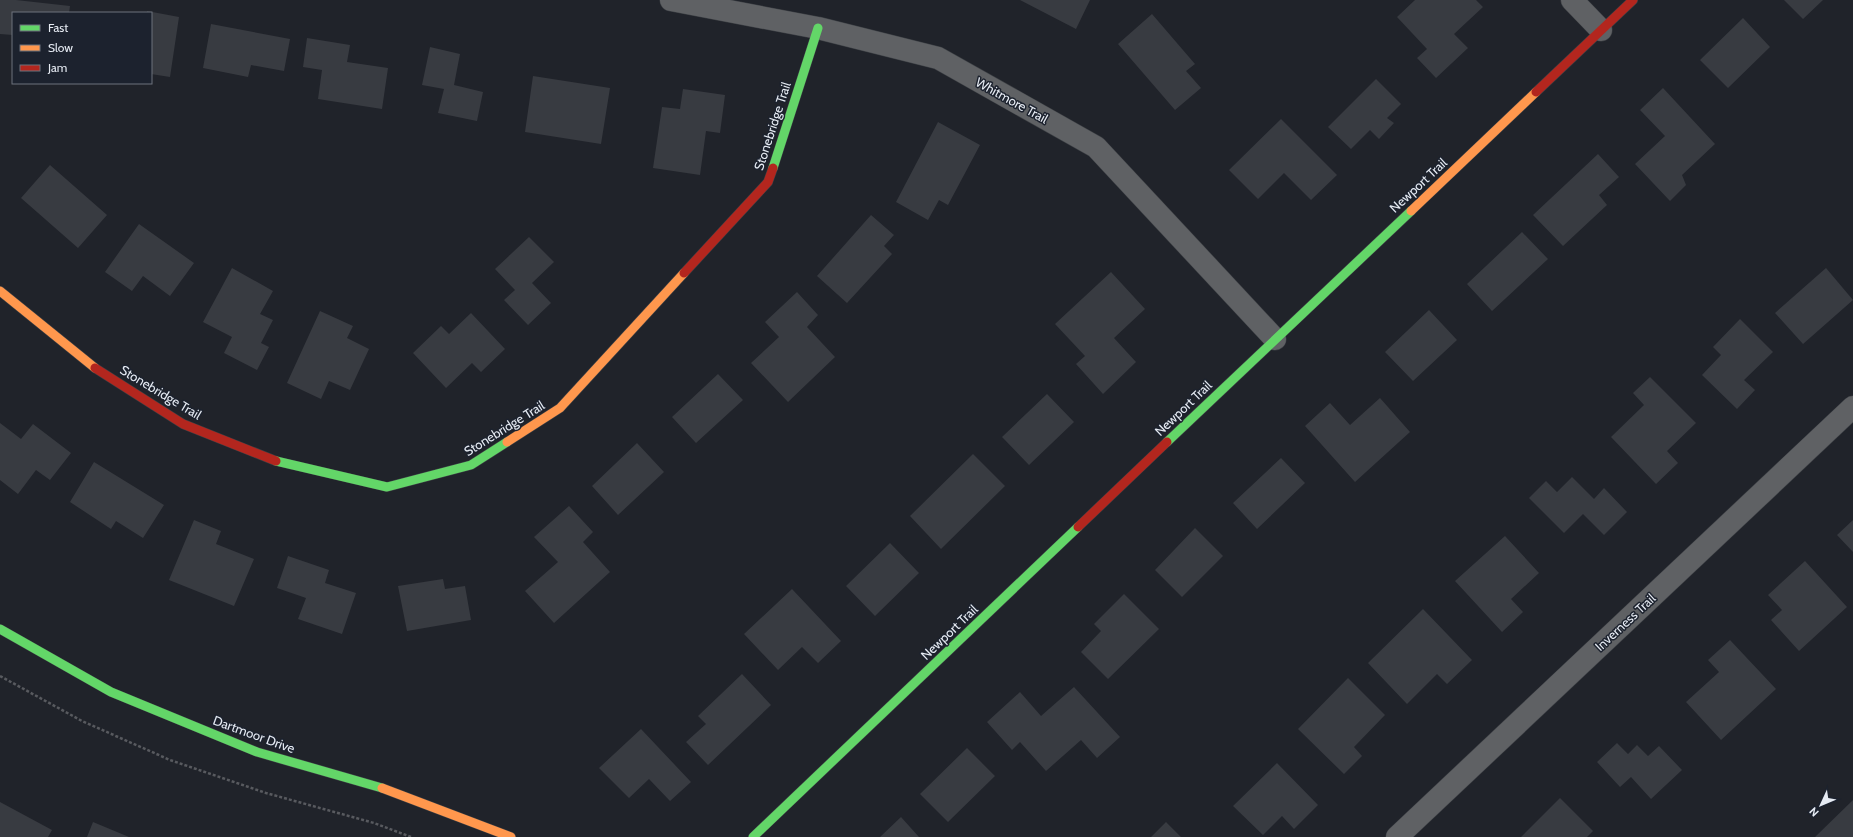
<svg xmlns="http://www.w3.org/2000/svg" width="1853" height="837" font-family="Cabin,sans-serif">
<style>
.building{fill:#383b41}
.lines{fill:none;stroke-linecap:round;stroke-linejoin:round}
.street-casing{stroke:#3d4045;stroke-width:23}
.fast-casing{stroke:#3d4045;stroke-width:10}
.slow-casing{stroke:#3d4045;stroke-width:10}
.jam-casing{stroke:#3d4045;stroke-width:10}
.path{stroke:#585a5f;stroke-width:2.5;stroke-dasharray:3 2;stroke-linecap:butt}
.street{stroke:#5f6164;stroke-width:22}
.fast{stroke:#63d668;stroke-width:9}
.slow{stroke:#ff974d;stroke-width:9}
.jam{stroke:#b3261e;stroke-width:9}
.labels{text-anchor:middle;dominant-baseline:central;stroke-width:3;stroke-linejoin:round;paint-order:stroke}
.street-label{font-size:13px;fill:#e6ebf3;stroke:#1c222e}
</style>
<rect width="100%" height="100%" fill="#20232a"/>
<path class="building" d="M0 0H16L70 6 69 13H13V35L0 34Z
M1020 0H1090L1076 29Z
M1415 0H1476L1483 7 1454 34 1468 48 1436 78 1417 58 1427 49 1397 17Z
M1784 0H1823L1803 19Z
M147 11 179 17 170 77 151 74V13H147Z
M1152 14 1195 64 1186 71 1201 88 1175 110 1118 44Z
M1743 18 1770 47 1728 88 1700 60Z
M211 24 290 39 284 71 251 65 248 77 203 68Z
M307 38 350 45 347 62 388 68 382 109 318 99 322 70 303 67Z
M430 47 460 54 454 85 483 92 477 121 438 113 444 89 422 85Z
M533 76 610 88 601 144 525 132Z
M1376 79 1401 104 1387 118 1394 123 1379 139 1370 130 1351 149 1328 127Z
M1663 88 1715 144 1682 175 1686 185 1670 201 1635 164 1665 136 1640 110Z
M683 89 725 95 720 133 706 131 700 175 653 168 662 107 680 109Z
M1281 119 1337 175 1311 200 1284 173 1258 199 1229 170Z
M938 122 980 145 948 205 939 200 928 220 896 202Z
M1598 154 1619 177 1599 195 1607 205 1563 246 1533 215Z
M50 165 107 215 78 248 21 198Z
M871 215 894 235 884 246 892 254 847 303 817 276Z
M139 224 194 263 170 296 143 276 132 291 105 272Z
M1522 232 1548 259 1492 311 1467 284Z
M529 237 554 262 532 283 551 303 528 325 504 300 515 290 495 269Z
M232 268 273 291 260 314 273 320 261 343 269 347 257 370 224 353 232 337 203 322Z
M1826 268 1853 300 1803 344 1775 313Z
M1111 272 1145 309 1114 338 1136 362 1103 394 1076 364 1085 356 1055 324Z
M797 292 818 315 807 327 835 357 788 402 751 363 779 337 765 322Z
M1429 310 1457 340 1413 381 1385 352Z
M320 311 353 326 347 338 369 349 350 390 329 381 321 399 287 383Z
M471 313 505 349 481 372 472 363 446 388 413 353 441 326 449 334Z
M1740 319 1773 352 1744 380 1755 390 1737 409 1702 375 1721 355 1713 347Z
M718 374 743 400 696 443 672 417Z
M1650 377 1696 423 1667 451 1678 463 1656 484 1611 437 1644 405 1633 393Z
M1047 394 1074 422 1029 465 1002 437Z
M1380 398 1410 432 1355 482 1305 426 1330 403 1350 425Z
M0 423 21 439 33 424 71 453 50 480 36 470 18 494 0 480Z
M637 443 664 472 618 515 592 486Z
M973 454 1005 486 941 549 910 516Z
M1281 458 1305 483 1257 529 1233 503Z
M94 462 164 505 143 538 116 521 111 529 70 502Z
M1572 477 1594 499 1604 488 1627 512 1604 535 1583 514 1564 533 1529 498 1546 481 1557 492Z
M569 506 593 532 583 542 610 572 554 623 525 591 558 562 534 537Z
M194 520 221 531 216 544 254 559 234 606 169 580Z
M1853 520V552L1837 535Z
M1195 528 1223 556 1182 597 1155 570Z
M1505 536 1539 573 1511 599 1523 612 1502 632 1455 581Z
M890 543 919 573 875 616 846 586Z
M288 556 329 570 325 583 356 593 342 634 298 619 306 598 277 588Z
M1805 561 1847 607 1799 651 1771 620 1782 610 1768 595Z
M443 579 445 589 465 586 471 620 407 631 398 586Z
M792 589 841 641 818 663 802 647 778 670 744 634Z
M1124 594 1159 629 1108 679 1081 652 1101 631 1094 624Z
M1423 609 1472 660 1447 684 1437 674 1407 704 1368 663Z
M1730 640 1776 689 1721 740 1686 702 1719 672 1708 660Z
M742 674 771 705 708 765 686 742 706 724 698 716Z
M1348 678 1385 715 1354 747 1362 756 1344 774 1298 729Z
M1074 687 1120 737 1097 758 1081 740 1046 771 1020 742 1012 750 987 722 1020 692 1041 716Z
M641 729 691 782 670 801 649 779 629 798 599 768Z
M1617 743 1628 754 1637 745 1648 756 1659 746 1682 770 1651 799 1631 777 1620 787 1597 762Z
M967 748 995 776 948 822 920 794Z
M1277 763 1318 805 1294 829 1282 816 1263 835 1233 806Z
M1560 798 1593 831 1587 837H1521Z
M1853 800V837H1815Z
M0 802 52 830 48 837H0Z
M901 817 919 837H880Z
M93 822 129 837H87Z
M1166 822 1181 837H1151Z"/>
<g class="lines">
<g class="street-casing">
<path id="street" d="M671 0 818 28 938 58 1096 147 1275 339
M1572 0 1601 30
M1397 837 1853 407"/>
</g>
<g class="fast-casing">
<path id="fast" d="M773 168 818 28
M1167 442 1411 211
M276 461 387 487 471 465 507 442
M0 629 111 692 257 752 382 788
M753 837 1078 527"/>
</g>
<g class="slow-casing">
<path id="slow" d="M1411 211 1536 92
M0 291 95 368
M507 442 560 408 684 273
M382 788 511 837"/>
</g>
<g class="jam-casing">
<path id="jam" d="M1536 92 1633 0
M684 273 768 182 773 168
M95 368 183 424 276 461
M1078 527 1167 442"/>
</g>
<path class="path" d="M0 676 82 721 170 760 266 793 374 823 411 837"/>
<use href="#street" class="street"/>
<use href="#fast" class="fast"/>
<use href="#slow" class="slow"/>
<use href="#jam" class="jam"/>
</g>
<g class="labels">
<g class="street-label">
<text transform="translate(1012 100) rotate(29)">Whitmore Trail</text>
<text transform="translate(772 126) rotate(-72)">Stonebridge Trail</text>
<text transform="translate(1418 185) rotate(-43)">Newport Trail</text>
<text transform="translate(161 392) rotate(31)">Stonebridge Trail</text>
<text transform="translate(1183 408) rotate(-44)">Newport Trail</text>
<text transform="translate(504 428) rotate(-32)">Stonebridge Trail</text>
<text transform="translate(1625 622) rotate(-43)">Inverness Trail</text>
<text transform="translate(949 632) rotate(-44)">Newport Trail</text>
<text transform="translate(254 734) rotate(20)">Dartmoor Drive</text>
</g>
</g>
<rect x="12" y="12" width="140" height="72" fill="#1c222e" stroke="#6d727d"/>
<rect x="20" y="25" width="20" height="6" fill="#63d668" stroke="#6d727d"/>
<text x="48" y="32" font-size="12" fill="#e6ebf3">Fast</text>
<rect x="20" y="45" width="20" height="6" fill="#ff974d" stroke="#6d727d"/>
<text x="48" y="52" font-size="12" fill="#e6ebf3">Slow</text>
<rect x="20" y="65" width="20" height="6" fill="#b3261e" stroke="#6d727d"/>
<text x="48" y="72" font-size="12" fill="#e6ebf3">Jam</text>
<g transform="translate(1821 805) rotate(226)" stroke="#1c222e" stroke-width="3" paint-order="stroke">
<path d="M0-3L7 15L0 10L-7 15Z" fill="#e6ebf3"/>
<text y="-6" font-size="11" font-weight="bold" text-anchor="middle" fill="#e6ebf3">N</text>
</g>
</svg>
